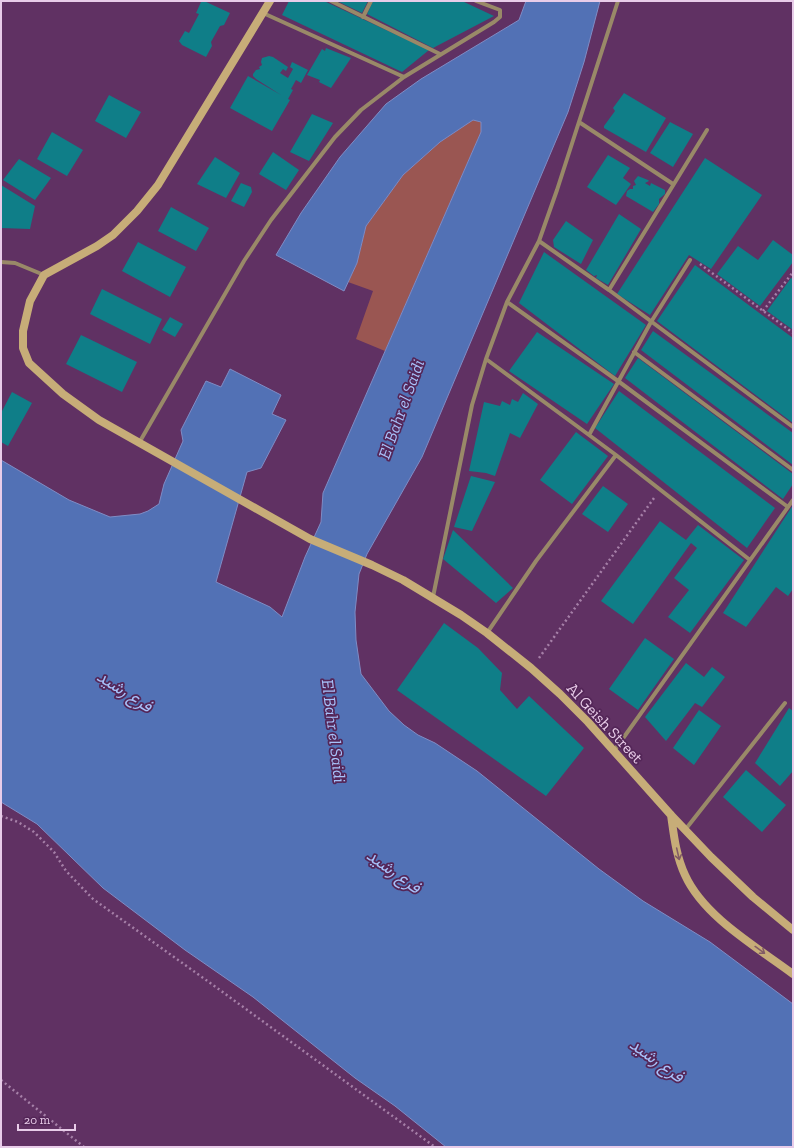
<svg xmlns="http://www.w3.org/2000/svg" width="794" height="1148" font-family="'Zilla Slab',Vazirmatn,serif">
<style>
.green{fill:#9a5652}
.water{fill:#5271b5;stroke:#7f8cc5}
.building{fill:#0f7e88}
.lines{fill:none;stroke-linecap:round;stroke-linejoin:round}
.path{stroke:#a680a8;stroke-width:2.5;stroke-dasharray:2 3;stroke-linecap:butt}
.street{stroke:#998968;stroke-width:4}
.secondary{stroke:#c7ad78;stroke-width:8}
.oneway{stroke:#825c65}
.labels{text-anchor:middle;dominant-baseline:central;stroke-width:3.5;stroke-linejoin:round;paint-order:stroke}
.street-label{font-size:16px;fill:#e8cce9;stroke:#542658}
.water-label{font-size:17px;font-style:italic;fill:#a7c2fa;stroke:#542658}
</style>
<rect width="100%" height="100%" fill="#603163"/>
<path class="green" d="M473 120 481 122V132L385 351 356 339 373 291 348 282 357 263 366 226 403 175 440 142Z"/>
<path class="water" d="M526 1H600L584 62 568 112 422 457 367 554 359 574 355 612 356 640 361 674 389 711 404 725 418 735 435 743 477 771 599 869 643 901 710 942 793 1004V1147H446L395 1106 355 1078 253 997 185 950 103 888 37 824 1 802V460L69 500 110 517 140 514 148 511 159 504 164 484 183 441 181 430 206 381 221 387 230 369 281 395 272 414 286 420 261 468 247 472 216 582 270 607 282 617 305 557 321 522 323 493 481 132V122L473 120 440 142 403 175 366 226 357 263 344 291 276 255 301 213 340 157 386 104 421 79 519 20Z"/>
<path class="building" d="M204 1 230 13 224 25 220 26 211 42 212 46 206 57 182 45 179 41 185 31 189 33 199 14 196 13 201 2Z
M289 1H324L429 50 402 72 282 15Z
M337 1H368L362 13Z
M373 1H462L494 16 433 48 367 14Z
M326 48 351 58 331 88 319 82 320 80 307 75 322 49 325 51Z
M269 56 273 57 288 67 286 71 283 69 280 73 288 78 293 69 290 67 292 62 308 70 301 83 296 80 291 89 293 90 288 99 290 100 272 131 230 108 248 76 281 95 256 79 253 76V74L256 70 260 69 259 67 262 65 261 62 262 58Z
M624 93 666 118 646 152 604 128V126L615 111 613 108Z
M109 95 141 112 126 138 95 121Z
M312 114 333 123 309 161 290 152Z
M670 122 693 134 673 167 650 153Z
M52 132 83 150 67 176 37 159Z
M273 152 299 170 286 190 259 174Z
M608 155 630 168 623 178 631 184 616 205 587 187Z
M215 157 240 173 226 198 197 184Z
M705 158 762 195 711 269 689 255 650 315 617 294Z
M19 159 51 178 35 200 3 180Z
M638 176 648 180 649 181 645 183 650 186 651 183 665 190V194L659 199V204L653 212 626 196 627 191 630 189H633V186L636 185 634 181Z
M241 183 251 187 252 192 244 207 231 201Z
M1 185 35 206 30 229 1 228Z
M171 207 209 228 196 251 158 231Z
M619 214 641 229 608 285 596 278 597 275 594 276 586 270Z
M566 221 593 240 581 264 554 247 553 240Z
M773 240 793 255V262L760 306 717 274 738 246 758 260Z
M138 242 186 267 170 297 122 271Z
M544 252 646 325 615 376 519 303Z
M695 265 793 338V423L657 321Z
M791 278 793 279V330L767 311Z
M102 289 162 319 150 344 90 314Z
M170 317 183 324 175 337 162 330Z
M653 331 793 433V465L641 350Z
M537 332 614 384 587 424 509 371Z
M81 335 137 362 122 392 66 364Z
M638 358 793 474V484L783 499 625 378Z
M619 391 775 508 747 548 595 428Z
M12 392 32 403 8 446 1 442V413Z
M523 393 538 404 520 438 510 433 495 476 486 473 469 471 484 402 500 406 502 401 510 405 512 399 518 402Z
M576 432 608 456 572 504 540 480Z
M471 476 495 482 472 531 454 527Z
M603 486 628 504 608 532 582 514Z
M793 505V589L788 596 776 587 746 627 723 613Z
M660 521 686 540 698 525 744 560 690 633 668 617 689 590 674 578 697 548 691 543 633 624 601 601Z
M453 530 513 588 496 603 443 559Z
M444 623 478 648 502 673 500 690 517 709 529 696 584 748 546 796 397 690Z
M645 638 674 659 638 710 609 689Z
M686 663 704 677 712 667 725 677 702 707 695 703 666 741 645 717Z
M789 708 793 711V771L780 786 755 763Z
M699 710 721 726 694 765 673 748Z
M746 770 786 805 762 832 723 797Z"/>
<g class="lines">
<path class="path" d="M700 264 793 333
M763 311 793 272
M539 658 654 498
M1 816 18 822 34 832 54 852 66 871 93 899 213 985 435 1147
M1 1080 84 1147"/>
<path class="street" d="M331 1 440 54
M263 13 404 77
M363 17 371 1
M579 122 673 184
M539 241 609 290 793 427
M690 260 651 322 589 435 616 455 750 560
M1 262 15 263 44 275
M609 290 707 130
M507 302 618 381 788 507
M634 352 793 470
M486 359 589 435
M139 443 244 261 271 220 335 137 361 110 404 77 494 22 500 17V10L476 1
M433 597 472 405 486 359 507 302 539 241 557 190 618 1
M487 633 536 561 616 455
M614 751 793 500
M685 830 785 703"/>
<path class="secondary" d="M270 1 158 185 137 211 113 235 97 246 44 275 30 301 23 331V348L29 363 63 394 99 420 310 539 372 565 403 580 461 615 487 633 531 668 560 694 588 722 671 815 711 857 753 897 793 930
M671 815C674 836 676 856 685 875 704 917 757 947 793 974"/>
</g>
<defs><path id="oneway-shaft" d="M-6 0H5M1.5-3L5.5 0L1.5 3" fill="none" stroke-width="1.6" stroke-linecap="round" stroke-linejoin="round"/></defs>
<g class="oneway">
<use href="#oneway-shaft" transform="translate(678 854) rotate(77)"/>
<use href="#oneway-shaft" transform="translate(760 950) rotate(36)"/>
</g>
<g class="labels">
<g class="street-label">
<text transform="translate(605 723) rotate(47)">Al Geish Street</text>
</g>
<g class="water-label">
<text transform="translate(401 409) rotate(-70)">El Bahr el Saidi</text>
<text transform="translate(125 691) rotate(33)">فرع رشيد</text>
<text transform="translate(334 731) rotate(83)">El Bahr el Saidi</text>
<text transform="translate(394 871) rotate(36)">فرع رشيد</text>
<text transform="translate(657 1060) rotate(36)">فرع رشيد</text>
</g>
</g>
<rect width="794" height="1148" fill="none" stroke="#e8cce9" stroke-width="4"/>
<path d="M18 1124v6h57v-6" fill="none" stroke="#e8cce9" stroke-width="2"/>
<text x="24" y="1124" font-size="12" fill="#e8cce9" stroke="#542658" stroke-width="3" paint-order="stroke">20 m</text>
</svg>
